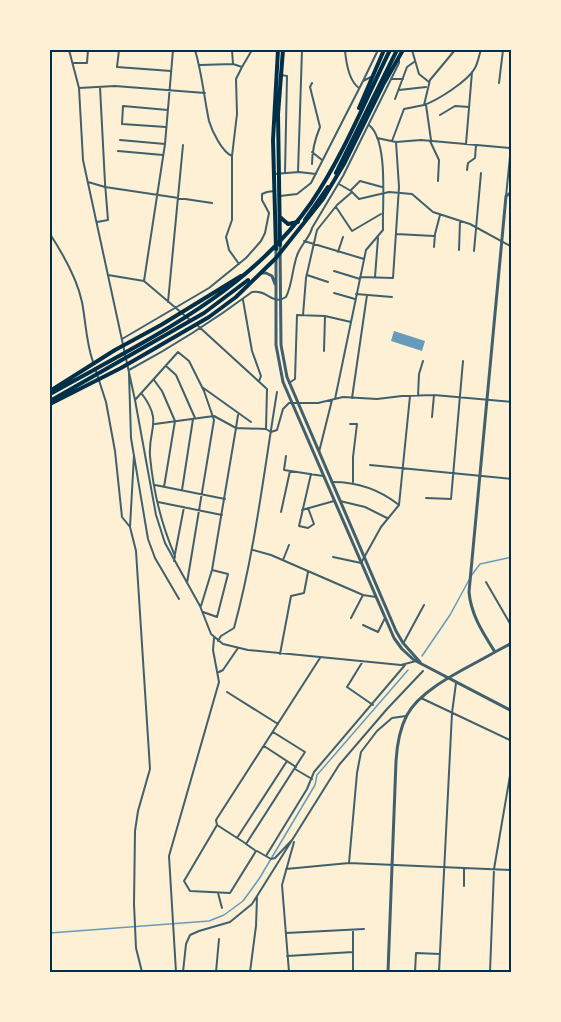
<svg xmlns="http://www.w3.org/2000/svg" width="561" height="1022" font-family="'Noto Serif',serif">
<style>
.water{fill:#669bbc}
.lines{fill:none;stroke-linecap:round;stroke-linejoin:round}
.stream{stroke:#669bbc;stroke-width:1.5}
.minor{stroke:#3f606c;stroke-width:2}
.tertiary{stroke:#3f606c;stroke-width:3}
.secondary{stroke:#003049;stroke-width:4}
.trunk{stroke:#003049;stroke-width:4}
.neatline{fill:none;stroke:#003049;stroke-width:2}
</style>
<rect width="100%" height="100%" fill="#fdf0d5"/>
<path class="water" d="M394 331 425 341 422 351 391 341Z"/>
<g class="lines">
<path class="stream" d="M471 576 480 564 512 557
M422 656 450 615 469 580
M50 933 209 921 224 915 243 901 259 879 315 785 317 775 408 670"/>
<path class="minor" d="M69 50 79 88 83 160 135 400 156 515 165 543 200 606 211 634 223 644 248 650 401 665 416 661
M119 50 117 67 171 71
M153 50 171 51
M195 50C202 73 204 97 209 121 212 131 222 152 232 156V220L226 237 229 250 239 264
M232 50 233 64
M345 50C346 62 349 81 359 88
M412 50 419 74 429 82
M73 63H87L88 50
M200 65 233 64 242 67 252 50
M281 75 287 76 285 173
M391 79H403
M363 81 378 50
M312 83 310 87 320 127C315 139 312 150 312 164
M499 83 503 50
M79 88 115 86 205 93
M399 90 426 87
M395 99 407 67 414 62
M424 105C438 100 468 81 475 68 478 63 479 55 481 50
M426 105 431 140
M440 115 455 106 469 107
M166 127 122 124 123 106 168 110
M377 138 396 142 421 140 510 148
M120 140 165 144
M392 141 404 109 424 105 430 80 455 50
M430 141 439 160 438 181
M466 144 472 72
M118 151 163 155
M312 152 322 160
M232 156 237 114 236 79 242 67
M467 170 468 163 475 158 476 145
M298 172 302 50
M274 174 299 172 316 174
M88 182 105 187 212 203
M339 184 351 191 359 199 389 192 412 194 433 212 470 224 512 247
M351 190 360 181 382 187
M280 196 297 194 311 183 363 81 371 77
M506 196 512 137
M336 207 352 231 381 214
M97 222 108 220 105 183 100 87
M50 234C63 254 77 278 82 302 86 323 86 342 93 362
M396 234 434 236
M304 241 364 259
M434 247 435 234 440 215
M459 250 460 221
M474 251 481 173
M338 252 343 237
M334 271 360 279
M108 275 144 281 190 320
M307 275 328 282
M360 277 393 278 399 187 396 142
M375 277 378 238
M144 281 165 144 173 50
M334 293 355 299
M356 294 392 297
M243 300 252 351 261 376 259 381
M168 302 183 145
M303 315 306 278 317 230 337 205 352 192
M197 325 267 389 266 429 271 432 277 430 283 409 289 403H318L343 397 377 399 402 396 434 395 512 402
M122 339 209 288 246 258 261 241 265 233 269 213 262 200V194L267 192 274 191
M324 351 325 316
M166 366 176 375 195 418
M95 368 106 402 115 451 122 517 130 527
M129 370C172 347 213 321 252 292 267 289 273 306 286 297 293 283 292 267 298 253 302 244 311 235 312 228L343 176 399 63V59
M129 374 131 438 148 539 155 558 179 599
M154 380 162 391 175 421 164 487
M289 383 295 379 297 315 325 316 351 322
M202 387 251 422
M142 394C163 422 148 429 150 456 153 489 162 526 175 556L174 561
M418 396 419 374 423 361
M352 398 367 295
M335 399 366 250 383 230C382 205 389 141 369 125
M135 400 178 352 189 361 204 391 214 420 187 583
M238 415 236 428 266 429
M432 417 434 395
M155 424 214 416 236 428 212 570 201 606
M350 424H357L353 457V482
M319 452 332 400
M134 455 130 527 136 551 150 769 138 811 135 831 134 904 136 948 142 972
M286 456 284 470 323 476
M370 465 512 479
M333 482C358 482 380 490 399 505
M155 485 225 499
M182 490 193 419
M426 498 451 499 463 361
M340 501 365 507 387 518
M158 502 222 515
M308 508 314 524 308 528 299 526 311 474
M302 510 334 501
M281 512 290 471
M253 550 271 555 363 595 376 597
M175 554 184 507
M333 557 361 563 381 527 399 505 410 396
M283 560 289 545
M511 572H512
M486 582 512 627
M203 612 217 617 228 574 212 570
M351 618 363 595
M363 625 378 632 385 618
M218 641 221 636 234 628C255 551 264 471 277 392
M404 642 424 605
M280 654 291 596 304 593 308 572
M363 661 347 687 373 705
M219 672 223 670 238 648
M227 692 278 724
M421 698 512 741
M273 732 305 752 246 844 256 851 230 893 190 891 184 881 217 825 216 820 320 658
M264 746 296 767
M295 769 312 779
M217 825 245 843
M237 838 287 761
M257 851 271 859 275 858 292 840
M266 856 307 789 314 772 405 665
M349 863 357 773 361 752 377 731 392 718 406 716
M286 869 349 863 512 870
M464 886V868
M218 893 222 908
M286 933 364 929
M287 956 353 952
M176 972 169 856 219 682 213 650 214 638
M183 972 186 944 190 935 199 931 230 922 252 904 339 765 387 709 423 671
M216 972 219 939
M250 972 256 926 257 897
M289 972 282 885 294 842
M353 972V930
M434 972H415L416 953 440 954
M439 972 452 713 456 683
M490 972 494 869 512 764"/>
<path class="tertiary" d="M280 245 281 345 287 377 396 631 403 643 420 662
M276 249V345L283 382 394 638 402 649 414 660 512 711
M261 273H266L272 276 275 284
M495 652 512 643
M388 972 396 761C397 745 399 730 407 715 422 687 468 668 495 652 483 633 471 615 469 592L506 196 512 192"/>
<path class="secondary" d="M280 217 288 224 298 222
M280 245 278 114 283 50
M276 249 273 140 278 50"/>
<path class="trunk" d="M359 108 384 50
M336 173 397 50
M305 220 328 187
M50 391 115 350 161 325 241 276
M50 394C144 341 247 295 311 203 343 156 365 101 390 50
M50 401 204 313 248 280
M50 404 121 368 209 317 236 297 276 258 323 199 344 164 383 85 403 50"/>
</g>
<rect width="561" height="1022" fill="none" stroke="#fdf0d5" stroke-width="102"/>
<rect x="51" y="51" width="459" height="920" class="neatline"/>
</svg>
